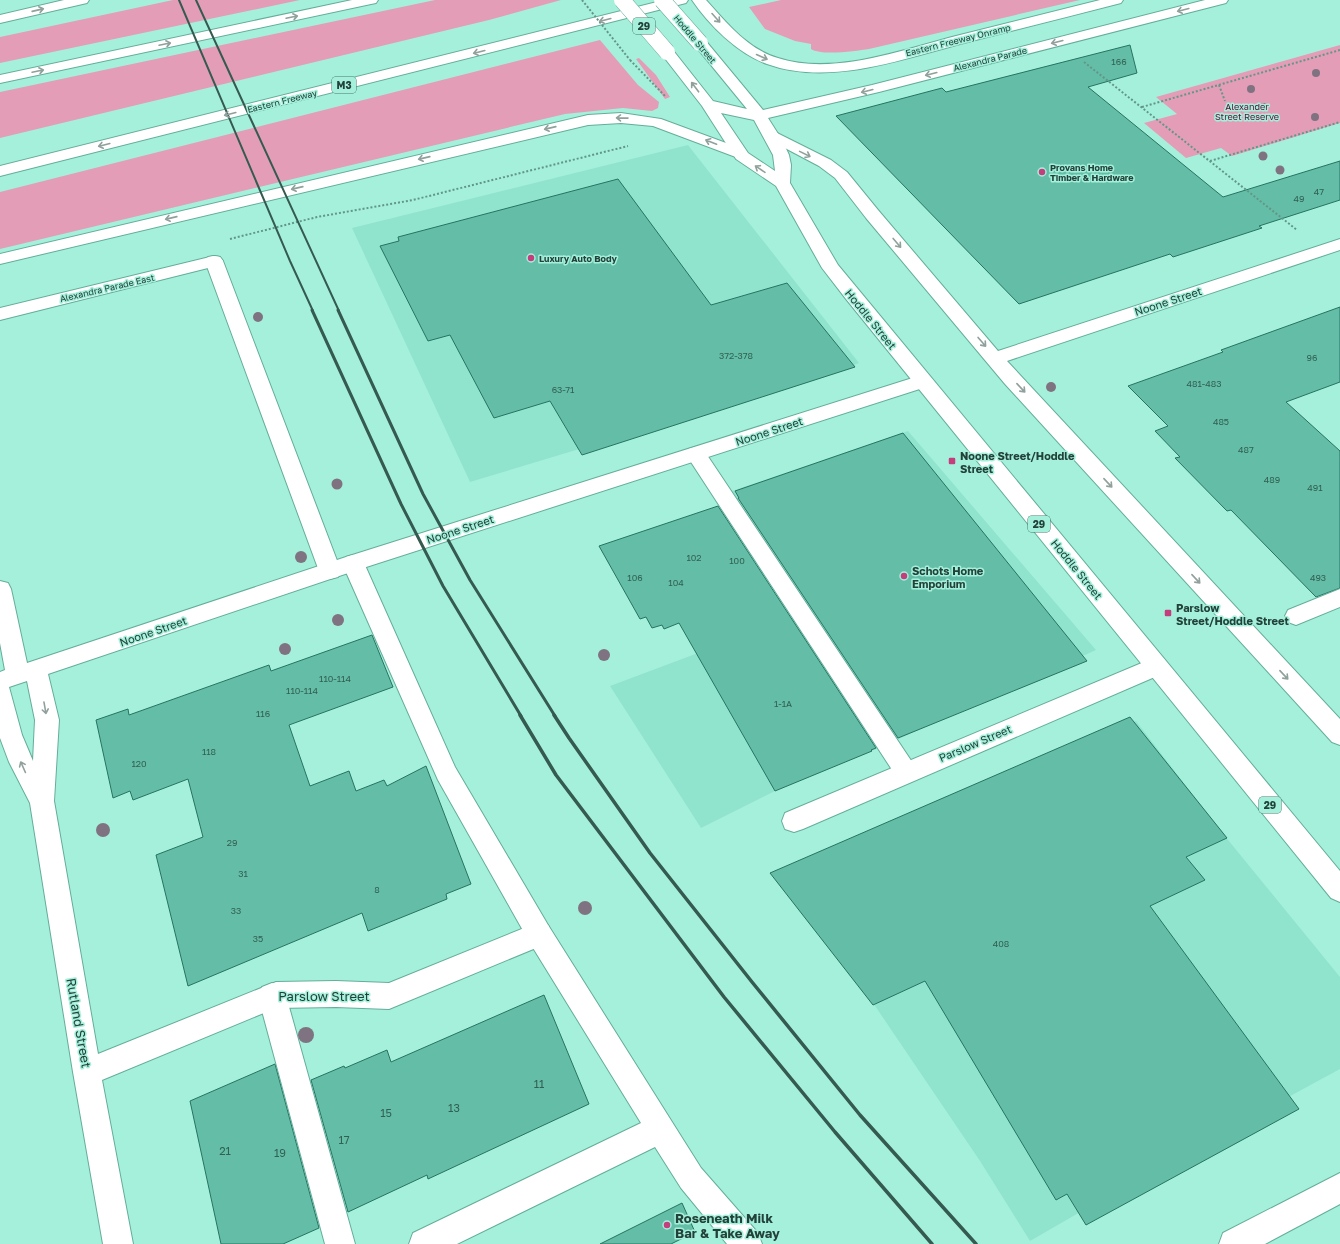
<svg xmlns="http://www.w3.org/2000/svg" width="1340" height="1244" font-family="'Golos Text',sans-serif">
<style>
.built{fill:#90e4ce}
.green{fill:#e49db7}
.building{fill:#64bea7;stroke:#267362}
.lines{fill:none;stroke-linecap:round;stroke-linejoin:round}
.lane-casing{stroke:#64ad9a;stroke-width:2}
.street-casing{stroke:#64ad9a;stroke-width:2}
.secondary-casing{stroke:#64ad9a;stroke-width:2}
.primary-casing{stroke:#64ad9a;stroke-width:2}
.highway-casing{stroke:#64ad9a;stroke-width:2}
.path{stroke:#629688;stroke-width:2;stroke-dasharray:2 2;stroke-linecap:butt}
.lane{fill:#fff;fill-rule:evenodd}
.street{fill:#fff;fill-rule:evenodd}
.secondary{fill:#fff;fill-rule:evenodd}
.primary{fill:#fff;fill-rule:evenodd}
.highway{fill:#fff;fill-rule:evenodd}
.rail-far2{stroke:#355a50;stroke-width:2}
.rail-far1{stroke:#355a50;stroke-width:3}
.rail{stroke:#355a50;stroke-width:3.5}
.primary-bridge-casing{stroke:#64ad9a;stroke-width:17;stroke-linecap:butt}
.path-bridge{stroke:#629688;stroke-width:2;stroke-dasharray:2 2;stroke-linecap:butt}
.primary-bridge{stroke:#fff;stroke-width:16}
.tree{fill:#807381}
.oneway{stroke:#90a09c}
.poi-dot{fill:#c43e7d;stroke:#a5f0db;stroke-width:1.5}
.labels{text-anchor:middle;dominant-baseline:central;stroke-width:3;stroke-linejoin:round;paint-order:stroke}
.far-street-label{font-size:9px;fill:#224139;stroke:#a5f0db}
.number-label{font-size:9px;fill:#326054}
.far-park-label{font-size:9px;fill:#610c38;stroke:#a5f0db}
.far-poi-label{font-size:9px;font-weight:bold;fill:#224139;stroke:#a5f0db;text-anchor:start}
.shield{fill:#a5f0db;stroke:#49766a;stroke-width:1}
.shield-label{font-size:10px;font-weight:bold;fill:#224139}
.street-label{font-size:11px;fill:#224139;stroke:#a5f0db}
.poi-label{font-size:11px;font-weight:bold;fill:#224139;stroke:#a5f0db;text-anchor:start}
.near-number-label{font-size:11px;fill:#326054}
.near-street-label{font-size:13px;fill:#224139;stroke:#a5f0db}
.near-poi-label{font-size:13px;font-weight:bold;fill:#224139;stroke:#a5f0db;text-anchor:start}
</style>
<rect width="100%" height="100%" fill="#a5f0db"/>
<path class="built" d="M688 145 859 363 854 365 855 367 672 426 669 422 470 482 352 228Z
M908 431 1096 650 872 751 775 791 701 828 610 686 810 611 732 491Z
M1136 721 1224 835 1340 977V1069L1134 1181 1030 1241 980 1161 846 963 789 871Z"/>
<path class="green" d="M173 0H300L0 63V37Z
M435 0H561L489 20 0 138V92Z
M781 0H1080L869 49C856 51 822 56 811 49V44L795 41 765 29 749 7Z
M600 40 638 85 659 102 658 108 652 111 623 108 565 114 0 249V192Z
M1340 45V123L1232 156 1221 148 1186 158 1144 123 1177 114 1156 97Z
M639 58 656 75 670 97 665 99 636 59Z"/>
<path class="building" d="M1130 45 1137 73 1088 87 1223 197 1340 161V200L1259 226 1262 228 1173 257 1170 254 1019 304 836 116 942 88 946 92Z
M618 179 711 305 787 283 855 367 582 455 550 401 494 418 450 335 428 341 380 246 399 241 398 237Z
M1340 307V382L1286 402 1340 451V588L1316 597 1231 510 1227 511 1175 458 1180 457 1155 431 1168 426 1128 386 1223 352 1221 350Z
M903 433 1087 661 898 738 738 498H739L735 491Z
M718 506 876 748 871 750 872 751 775 791 679 623 664 629 662 625 652 628 646 617 640 619 599 546Z
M372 635 393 687 289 725 310 786 349 771 356 791 384 780 387 786 426 766 471 884 446 894 447 899 368 931 362 913 188 986 156 855 203 837 188 779 133 800 130 791 113 798 96 720 128 709 129 715 269 665 271 671Z
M1130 717 1227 838 1186 857 1205 880 1150 906 1299 1109 1086 1225 1067 1194 1056 1200 925 981 873 1005 770 873Z
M544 995 589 1104 428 1179 427 1175 348 1212 311 1080 344 1066 345 1068 387 1050 391 1062Z
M275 1064 319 1228 283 1244H221L190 1101Z
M682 1203 695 1232 671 1244H600Z"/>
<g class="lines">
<g class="lane-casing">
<path id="lane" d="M214 256 220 257 223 261 341 571 338 577 330 579 322 577 319 571 205 261 208 257Z
M696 447 703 449 914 765 918 772 914 779 906 782 898 779 689 459 686 454 689 449Z
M353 555 360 557 364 563 455 767 548 925 701 1168 758 1233 762 1244H727L681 1188 655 1147 457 1244H409L413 1233 641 1123 530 943 438 780 342 563 346 557Z
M1340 589V607L1296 625 1288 622 1285 616 1288 610Z
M272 983 282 987 286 996 355 1244H325L258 996 262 987Z"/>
</g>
<g class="street-casing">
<path id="street" d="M771 130 831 160 847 172 878 210 998 351 1340 239V250L1007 361 1340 719V745L1332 742 1005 384 866 218 835 178 819 166 766 138 763 135 766 132Z
M214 256 220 257 223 261 220 265 0 320V308Z
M922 375 929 376 931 381 929 386 360 569 48 674 59 720 54 801 98 1054 276 982 336 981 389 983 539 922 548 925 552 934 548 943 389 1009 336 1007 276 1008 102 1080 133 1244H103L73 1072 30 803 9 762 0 738V672L5 670 0 643V581L8 583 11 589 27 663 346 557ZM27 681 35 720 33 761 22 735 9 687Z
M1156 657 1164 659 1167 666 1164 673 803 829 794 832 785 829 782 821 785 813Z"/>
</g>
<g class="secondary-casing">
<path id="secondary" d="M1340 1173V1204L1265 1244H1219L1223 1233Z"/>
</g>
<g class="primary-casing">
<path id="primary" d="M1205 0H1228L1226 3 879 92 768 118 782 140 789 155 791 165 790 183 838 265 1340 871V902L1331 898 846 299 822 268 776 186 736 159 702 106 660 52 662 49 667 48 672 49 713 101 747 109 693 43 695 40 700 39 705 40 763 110 872 85ZM721 113 754 120 773 155 775 171 748 153Z"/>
</g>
<g class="highway-casing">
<path id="highway" d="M64 0H89L87 3 0 23V15Z
M352 0H378L376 3 371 4 0 83V75Z
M665 0H688L686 3 0 176V166Z
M692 0H706C727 23 747 49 778 58 833 76 902 50 956 36 1004 24 1052 12 1100 0H1123L1121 3C1070 16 1019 29 968 42 905 58 831 87 767 64 738 54 709 25 692 0Z
M621 113 661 119 745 150 747 153 745 156 739 158 733 156 653 126 621 123 588 125 0 264V254L588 115Z"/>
</g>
<path class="path" d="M630 60 666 97
M1084 62 1297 230
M1219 85 1225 101
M1142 107 1340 50
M1210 161 1340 122
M230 239 317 217 413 200 628 146"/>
<use href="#lane" class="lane"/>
<use href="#street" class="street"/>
<use href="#secondary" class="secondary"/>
<use href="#primary" class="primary"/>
<use href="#highway" class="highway"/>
<path class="rail-far2" d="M179 0 290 261 313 311
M196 0 339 311"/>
<path class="rail-far1" d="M312 310 401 504 443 586 521 716
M338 310 423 494 470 580 555 716"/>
<path class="rail" d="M520 715 556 775 724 997 835 1132 932 1244
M554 715 569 738 650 853 752 982 860 1115 976 1244"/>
<g class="primary-bridge-casing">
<path id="primary-bridge" d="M622 0 667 52
M662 0 700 43"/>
</g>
<path class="path-bridge" d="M582 0 630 60"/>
<use href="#primary-bridge" class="primary-bridge"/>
</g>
<g class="tree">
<circle cx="1316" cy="73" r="4"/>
<circle cx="1251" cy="89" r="4"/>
<circle cx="1264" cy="107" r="4"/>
<circle cx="1315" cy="117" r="4"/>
<circle cx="1263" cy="156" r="4.5"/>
<circle cx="1280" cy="170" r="4.5"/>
<circle cx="258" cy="317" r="5"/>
<circle cx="1051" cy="387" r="5"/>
<circle cx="337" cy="484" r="5.5"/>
<circle cx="301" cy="557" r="6"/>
<circle cx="338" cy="620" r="6"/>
<circle cx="285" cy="649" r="6"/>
<circle cx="604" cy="655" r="6"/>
<circle cx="103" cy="830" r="7"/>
<circle cx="585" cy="908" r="7"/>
<circle cx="306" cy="1035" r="8"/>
</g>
<defs><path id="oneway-shaft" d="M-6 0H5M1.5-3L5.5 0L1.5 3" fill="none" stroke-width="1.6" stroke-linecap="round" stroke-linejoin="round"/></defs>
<g class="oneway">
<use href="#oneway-shaft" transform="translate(38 10) rotate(-13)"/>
<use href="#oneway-shaft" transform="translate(1183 10) rotate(166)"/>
<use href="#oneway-shaft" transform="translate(292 17) rotate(-12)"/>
<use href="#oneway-shaft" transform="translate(716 18) rotate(48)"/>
<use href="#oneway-shaft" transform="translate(605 20) rotate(166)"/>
<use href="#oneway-shaft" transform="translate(1057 42) rotate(166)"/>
<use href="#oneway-shaft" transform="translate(165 44) rotate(-12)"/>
<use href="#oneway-shaft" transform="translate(479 52) rotate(166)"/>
<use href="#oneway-shaft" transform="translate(762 57) rotate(24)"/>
<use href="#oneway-shaft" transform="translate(38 71) rotate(-12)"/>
<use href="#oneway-shaft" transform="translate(931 74) rotate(166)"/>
<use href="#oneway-shaft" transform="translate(695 87) rotate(-127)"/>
<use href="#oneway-shaft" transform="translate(867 91) rotate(166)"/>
<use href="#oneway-shaft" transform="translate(230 114) rotate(166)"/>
<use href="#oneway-shaft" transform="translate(622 118) rotate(-179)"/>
<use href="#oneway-shaft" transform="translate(550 128) rotate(167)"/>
<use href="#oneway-shaft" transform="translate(711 142) rotate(-159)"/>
<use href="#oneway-shaft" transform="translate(104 145) rotate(166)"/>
<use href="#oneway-shaft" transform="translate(805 154) rotate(26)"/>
<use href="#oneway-shaft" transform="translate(424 158) rotate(167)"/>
<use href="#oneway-shaft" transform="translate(760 169) rotate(-146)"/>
<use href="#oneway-shaft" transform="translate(297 188) rotate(167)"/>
<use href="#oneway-shaft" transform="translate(171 218) rotate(167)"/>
<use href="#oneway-shaft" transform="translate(897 243) rotate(50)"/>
<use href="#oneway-shaft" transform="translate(982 342) rotate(49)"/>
<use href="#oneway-shaft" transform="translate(1021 388) rotate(47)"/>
<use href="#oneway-shaft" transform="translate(1108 483) rotate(47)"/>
<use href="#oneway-shaft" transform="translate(1196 579) rotate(47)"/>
<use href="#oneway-shaft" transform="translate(1284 675) rotate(47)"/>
<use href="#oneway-shaft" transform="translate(45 708) rotate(80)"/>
<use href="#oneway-shaft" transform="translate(23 767) rotate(-114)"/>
</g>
<g class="poi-dot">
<circle cx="1042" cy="172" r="4"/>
<circle cx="531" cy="258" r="4"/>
<rect x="948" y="457" width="8" height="8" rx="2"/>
<circle cx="904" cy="576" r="4"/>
<rect x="1164" y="609" width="8" height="8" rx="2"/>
<circle cx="667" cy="1225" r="4"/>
</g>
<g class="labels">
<g class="far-street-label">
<text transform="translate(695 39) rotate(50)">Hoddle Street</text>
<text transform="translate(958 40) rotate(-14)">Eastern Freeway Onramp</text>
<text transform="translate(990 59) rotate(-14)">Alexandra Parade</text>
<text transform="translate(282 101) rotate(-14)">Eastern Freeway</text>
<text transform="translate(107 288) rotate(-13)">Alexandra Parade East</text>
</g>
<g class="number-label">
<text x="1119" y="61">166</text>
<text x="1319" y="191">47</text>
<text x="1299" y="198">49</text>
<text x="736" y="355">372-378</text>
<text x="1312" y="357">96</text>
<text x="1204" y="383">481-483</text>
<text x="563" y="389">63-71</text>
<text x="1221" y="421">485</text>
<text x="1246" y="449">487</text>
<text x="1272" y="479">489</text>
<text x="1315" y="487">491</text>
<text x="694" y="557">102</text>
<text x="737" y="560">100</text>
<text x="635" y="577">106</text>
<text x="1318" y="577">493</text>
<text x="676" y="582">104</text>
<text x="335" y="678">110-114</text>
<text x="302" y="690">110-114</text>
<text x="783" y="703">1-1A</text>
<text x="263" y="713">116</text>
<text x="209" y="751">118</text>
<text x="139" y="763">120</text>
<text x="232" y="842">29</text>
<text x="243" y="873">31</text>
<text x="377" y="889">8</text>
<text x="236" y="910">33</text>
<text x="258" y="938">35</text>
<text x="1001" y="943">408</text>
</g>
<g class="far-park-label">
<text x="1247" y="106">Alexander<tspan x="1247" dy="10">Street Reserve</tspan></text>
</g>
<g class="far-poi-label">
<text x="1050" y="167">Provans Home<tspan x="1050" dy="10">Timber &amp; Hardware</tspan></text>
<text x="539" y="258">Luxury Auto Body</text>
</g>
<g class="shield">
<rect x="633" y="18" width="22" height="16" rx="3"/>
<rect x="332" y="77" width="24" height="16" rx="3"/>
<rect x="1028" y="516" width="22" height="16" rx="3"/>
<rect x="1259" y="797" width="22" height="16" rx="3"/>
</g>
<g class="shield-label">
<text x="644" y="26">29</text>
<text x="344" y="85">M3</text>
<text x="1039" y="524">29</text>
<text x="1270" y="805">29</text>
</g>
<g class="street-label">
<text transform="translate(1168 301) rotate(-18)">Noone Street</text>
<text transform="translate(871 319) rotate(51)">Hoddle Street</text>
<text transform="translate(769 431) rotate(-18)">Noone Street</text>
<text transform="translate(460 529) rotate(-18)">Noone Street</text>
<text transform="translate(1077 569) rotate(51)">Hoddle Street</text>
<text transform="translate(153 631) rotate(-19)">Noone Street</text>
<text transform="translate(975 743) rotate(-23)">Parslow Street</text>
</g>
<g class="poi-label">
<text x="960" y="455">Noone Street/Hoddle<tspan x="960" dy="13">Street</tspan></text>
<text x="912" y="570">Schots Home<tspan x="912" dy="13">Emporium</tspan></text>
<text x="1176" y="607">Parslow<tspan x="1176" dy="13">Street/Hoddle Street</tspan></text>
</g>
<g class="near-number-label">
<text x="539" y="1083">11</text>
<text x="454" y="1107">13</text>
<text x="386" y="1112">15</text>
<text x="344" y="1139">17</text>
<text x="225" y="1150">21</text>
<text x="280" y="1152">19</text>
</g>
<g class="near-street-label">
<text x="324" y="996">Parslow Street</text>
<text transform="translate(79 1023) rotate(80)">Rutland Street</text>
</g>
<g class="near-poi-label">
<text x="675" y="1218">Roseneath Milk<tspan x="675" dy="15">Bar &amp; Take Away</tspan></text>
</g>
</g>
</svg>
